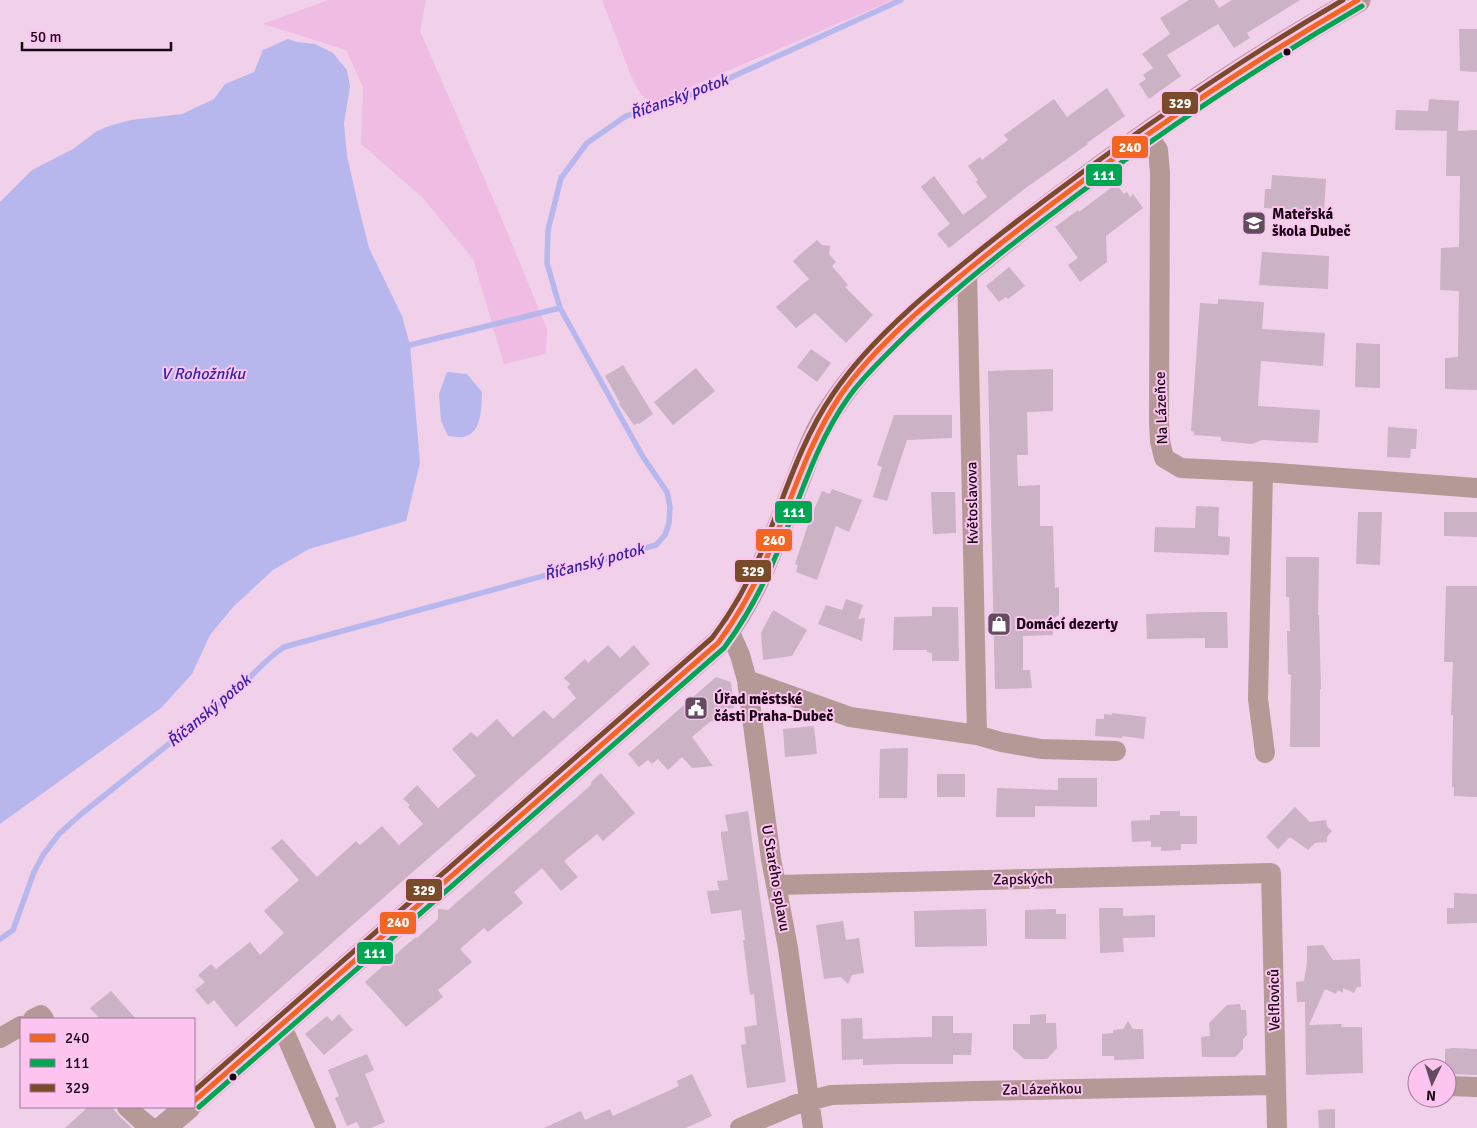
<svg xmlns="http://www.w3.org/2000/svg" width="1477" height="1128" font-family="Signika,sans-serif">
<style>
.green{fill:#efbce3}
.water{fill:#b7b7ed}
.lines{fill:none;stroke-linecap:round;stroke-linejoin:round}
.stream{stroke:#b7b7ed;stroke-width:5.5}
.building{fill:#cbb2c5}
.minor{stroke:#b49997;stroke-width:20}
.tertiary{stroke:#b49997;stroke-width:25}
.bus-1-casing{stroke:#fdc4f0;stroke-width:9}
.bus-2-casing{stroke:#fdc4f0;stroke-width:9}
.bus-3-casing{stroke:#fdc4f0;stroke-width:9}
.bus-1{stroke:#f26522;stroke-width:5}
.bus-2{stroke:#00a651;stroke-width:5}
.bus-3{stroke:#7a4b2a;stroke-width:5}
.bus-dot{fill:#170514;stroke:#fdc4f0;stroke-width:2}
.labels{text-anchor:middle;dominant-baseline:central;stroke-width:4;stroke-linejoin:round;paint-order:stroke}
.poi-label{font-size:15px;font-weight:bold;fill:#170514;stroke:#fdc4f0;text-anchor:start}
.street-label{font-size:15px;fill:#170514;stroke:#fdc4f0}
.water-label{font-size:16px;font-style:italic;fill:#2e25a5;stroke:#fdc4f0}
.line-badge{stroke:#fdc4f0;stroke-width:2}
.badge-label{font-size:14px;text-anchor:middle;font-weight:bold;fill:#fff}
</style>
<rect width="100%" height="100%" fill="#f0d1e9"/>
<path class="green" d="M328 0H426L420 31 501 217 547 329 546 354 504 364 473 259 422 197 361 144 363 87 346 50 263 24Z
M602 0H893L653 103 641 95 631 76Z"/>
<path class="water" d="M288 39 297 42 315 44 333 53 347 70 350 87 344 123 347 156 358 204 369 248 402 316 410 345 420 463 406 521 309 549 273 570 234 606 210 635 192 674 161 708 0 824V202L32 170 73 149 97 131 109 126 131 120 182 114 214 99 225 84 254 72 263 50Z
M447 372 467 374 482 392C481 406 483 432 464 437 459 438 452 436 448 436L441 421 439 394Z"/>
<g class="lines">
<path class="stream" d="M410 345 560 308
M0 939 13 930 34 872 43 855 59 834 80 815 239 688C253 675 268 657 284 647L656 545 665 535 669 523 670 507 667 492 643 457 560 308 547 263 548 230 561 178 587 143 626 116 699 92 901 0"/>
</g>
<path class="building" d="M1189 0H1214L1219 8 1232 0H1300L1247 33 1250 38 1234 48 1218 24 1167 55 1181 76 1149 99 1139 84 1146 79 1143 75 1153 68 1142 54 1170 34 1160 18Z
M1459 29H1477V72L1460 71Z
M1107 88 1125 116 1087 143 1088 144 1074 154 1027 187 949 248 937 234 950 224 921 187 934 176 963 215 987 197 976 182 978 180 968 166 980 157 982 160 1008 140 1004 135 1054 99 1067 117Z
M1429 99 1459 101 1458 131 1477 130V390L1445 389V358L1458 357 1459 291 1440 290 1441 248 1459 247 1460 176H1446L1447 131H1457L1395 130 1396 110 1428 111Z
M1272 175 1326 179 1324 212 1264 208 1265 189H1271Z
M1116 184 1124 194 1127 192 1130 197 1133 194 1143 208 1106 236 1107 262 1080 282 1068 265 1078 258 1055 227 1078 210 1079 212Z
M817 240 822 245 830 246 829 254 836 262 832 266 848 285 845 287 873 315 846 343 815 313 796 328 776 307 809 279 793 261Z
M1262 252 1329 256 1328 289 1259 285Z
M1009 267 1025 286 1008 299 1006 297 999 302 986 286Z
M1218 299 1264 302 1262 329 1325 333 1323 366 1261 361 1258 406 1320 410 1318 443 1262 440 1252 444 1221 441V437L1194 435V432L1191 431 1200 303 1218 304Z
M1356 343 1380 344V388L1355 387Z
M811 349 831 363 817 382 797 367Z
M623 365 653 414 639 424 638 423 634 425 619 404 620 403 605 376Z
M696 368 715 391 673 425 654 402Z
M1053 369V411L1027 412 1028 455H1017L1018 486 1040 485V526H1053L1055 588 1059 587V615L1053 619V635L1023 636V670H1030L1032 688 995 689 988 371Z
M894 415H952V438L907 440 887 501 873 497 882 467 877 465Z
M1388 427 1417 429 1416 449H1411L1410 458 1387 457Z
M832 489 862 500 849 532 836 526 817 580 796 572 798 565 795 564 810 519 822 491 830 494Z
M931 492H955L956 533 933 534Z
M1196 506 1219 507 1218 536 1230 537 1229 555 1154 552 1155 527 1195 528Z
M1358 512H1382L1380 565 1356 564Z
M1444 512H1477V537L1444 536Z
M1286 557H1319L1318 615H1319L1321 689H1320V747H1290L1291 675 1288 674 1287 631H1290L1289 597H1286Z
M1446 586H1477V797L1454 796V787H1452L1453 715H1451L1453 662H1444Z
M846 599 863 605 858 619 865 618 862 641 818 624 826 605 842 610Z
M932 607H958L959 661H932V653L927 652V650H893L894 617 932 616Z
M773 610 807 630 792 656 763 660 761 633Z
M1204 612H1227L1228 648H1205V638L1147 639 1146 614Z
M608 645 620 658 634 645 650 664 236 1027 214 1000 208 1005 195 990 205 982 198 975 211 964 216 969 250 942 260 955 284 933 264 911 299 880 271 848 282 839 317 877 356 841 360 845 382 826 399 845 423 824 408 807 410 805 403 799 417 785 438 808 476 776 452 749 471 732 477 737 497 719 513 737 544 710 553 719 576 698 567 687 570 684 564 678 585 659 588 663Z
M716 677 731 682 734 708 726 709 720 722 711 721 692 737 713 766 692 768 682 757 668 770 658 759 652 764 648 760 639 767 628 754Z
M1112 713 1146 717 1144 739 1122 736V738L1095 736 1096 719H1104V714L1112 715Z
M814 726 817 754 785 757 783 729Z
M908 748 907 798H879L880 749Z
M601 773 635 813 603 841 597 834 564 861 578 877 561 891 542 868 514 892 523 903 488 932 484 928 460 949 472 962 438 990 443 997 406 1027 365 982 403 948 416 937 417 938 438 919V909L448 910 591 785V782Z
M937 774H965V797H937Z
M1058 778H1097V807L1035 806V817H996L997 788 1058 790Z
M1295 807 1310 822 1326 820 1327 826 1332 831 1327 837V842L1315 843 1308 850 1290 837 1278 849 1266 837Z
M748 811 786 1082 747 1088 741 1045 746 1044 744 1027 757 1025 754 994 750 995 743 940H745L741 910 711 914 707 891 719 890 717 881 728 880 721 836V832L728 831 725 815Z
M1160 811H1180V816H1197V844H1181V850L1161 851V847H1151V841L1132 842 1131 821 1150 820V815H1160Z
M1454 893 1477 894V923L1447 924V908H1454Z
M1099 908H1123V916L1155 915V937L1123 938 1124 952 1100 953Z
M986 909 987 946 915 947 914 911Z
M1056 909V914H1066V939H1025V910Z
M843 921 846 940 859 938 864 973 852 975 848 984 841 977 824 979 816 925Z
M1323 945 1333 960 1360 959 1361 987H1357L1354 993 1343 988V993L1338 990 1336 994 1325 989 1309 1025 1342 1024 1341 1027H1362L1363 1073 1306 1075 1305 1002H1297L1296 982 1304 981 1307 963V946Z
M111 991 136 1019H100L90 1008Z
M1240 1004 1241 1010H1246L1247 1035 1243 1039V1049L1235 1057H1202L1201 1037 1210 1036 1209 1023 1227 1005Z
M339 1014 353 1030 324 1055 305 1034 327 1016 332 1021Z
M1046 1014V1023H1056L1057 1048 1047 1059H1024L1013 1049V1024H1030V1015Z
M932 1016H953V1033H972L971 1055H953V1064H898L863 1065V1059L842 1060 841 1019 862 1018 863 1039 924 1037H932Z
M1128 1021 1133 1029H1143L1144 1059 1114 1060V1056H1102V1034L1113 1033V1030L1123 1029Z
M1453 1048 1477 1049V1075L1447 1074V1068H1445V1049Z
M367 1054 374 1070 365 1074 385 1122 371 1128H360L357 1122 347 1126 335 1098 339 1096 328 1070Z
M692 1074 712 1116 686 1128H544L581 1111 585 1120 610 1109 613 1116 679 1086 677 1081Z
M88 1107H112L119 1116 132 1128H65Z
M1335 1109V1128H1319L1318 1110Z"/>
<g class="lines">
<path class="minor" d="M1147 134 1158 150 1160 173 1159 422 1160 441 1164 458 1181 468 1263 472 1477 488
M967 270 977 735
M1263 472 1258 699 1265 753
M729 630 740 655 747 680 771 859 788 948 813 1128
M747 680 850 717 977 735 1001 742 1041 749 1116 751
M776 885 1271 873 1277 1128
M33 1019 41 1015 44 1019
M281 1026 288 1040 326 1128
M0 1038 21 1026
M1447 1086 1477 1087
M127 1107 140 1119 151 1128
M740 1128 794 1105 831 1095 975 1091 1275 1085"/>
<path class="tertiary" d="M194 1101 718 643C757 595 775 536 798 480 807 456 817 429 832 408 839 398 846 387 854 378 903 321 966 271 1025 225 1130 143 1241 66 1358 0
M163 1128 188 1107"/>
<g class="bus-1-casing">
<path id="bus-1" d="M194 1101 718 643C741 612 758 580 772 545 793 495 809 442 840 396 878 341 943 290 995 248 1110 157 1231 74 1358 0"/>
</g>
<g class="bus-2-casing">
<path id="bus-2" d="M199 1107 724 648C747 617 765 583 780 546 801 496 816 443 848 398 859 382 874 367 888 353 923 317 961 285 1000 254 1115 163 1235 80 1362 6"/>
</g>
<g class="bus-3-casing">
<path id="bus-3" d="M194 1091 712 638C735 608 752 576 766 541 786 491 802 439 833 394 874 333 945 278 1003 232 1112 148 1224 69 1343 0"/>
</g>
<use href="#bus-1" class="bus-1"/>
<use href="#bus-2" class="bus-2"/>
<use href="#bus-3" class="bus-3"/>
</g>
<defs>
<g id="school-square" transform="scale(1.25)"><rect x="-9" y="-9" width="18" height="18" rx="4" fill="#634c5f" stroke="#fdc4f0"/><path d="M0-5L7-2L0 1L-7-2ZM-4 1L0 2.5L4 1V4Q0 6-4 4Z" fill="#fff"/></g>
<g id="shop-square" transform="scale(1.25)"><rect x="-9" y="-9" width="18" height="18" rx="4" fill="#634c5f" stroke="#fdc4f0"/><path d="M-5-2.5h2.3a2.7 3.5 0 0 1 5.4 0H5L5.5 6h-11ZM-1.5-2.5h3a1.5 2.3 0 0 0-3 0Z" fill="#fff"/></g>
<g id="civic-square" transform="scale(1.25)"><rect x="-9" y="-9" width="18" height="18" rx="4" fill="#634c5f" stroke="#fdc4f0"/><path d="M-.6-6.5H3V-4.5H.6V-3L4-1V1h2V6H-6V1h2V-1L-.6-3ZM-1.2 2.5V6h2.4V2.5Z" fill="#fff"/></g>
</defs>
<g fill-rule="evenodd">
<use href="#school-square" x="1254" y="223"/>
<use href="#shop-square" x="999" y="624"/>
<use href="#civic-square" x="696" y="708"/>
</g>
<g class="bus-dot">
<circle cx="1287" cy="52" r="4.5"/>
<circle cx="233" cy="1077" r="4.5"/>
</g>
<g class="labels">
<g class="poi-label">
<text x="1272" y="214">Mateřská<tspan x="1272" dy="17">škola Dubeč</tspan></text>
<text x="1016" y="624">Domácí dezerty</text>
<text x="714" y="699">Úřad městské<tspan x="714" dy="17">části Praha-Dubeč</tspan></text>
</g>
<g class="street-label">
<text transform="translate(1161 408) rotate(-92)">Na Lázeňce</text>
<text transform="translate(972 503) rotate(-91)">Květoslavova</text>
<text transform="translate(776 878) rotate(80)">U Starého splavu</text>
<text transform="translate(1023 879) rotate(-1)">Zapských</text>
<text transform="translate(1274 1000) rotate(-91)">Velfloviců</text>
<text transform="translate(1042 1089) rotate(-1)">Za Lázeňkou</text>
</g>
<g class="water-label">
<text transform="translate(679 97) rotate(-20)">Říčanský potok</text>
<text x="203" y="374">V Rohožníku</text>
<text transform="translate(594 562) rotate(-15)">Říčanský potok</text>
<text transform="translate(209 711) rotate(-40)">Říčanský potok</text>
</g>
</g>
<g class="line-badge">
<rect x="1161" y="91" width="38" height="24" rx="5" fill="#7a4b2a"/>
<rect x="1111" y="135" width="38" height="24" rx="5" fill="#f26522"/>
<rect x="1085" y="163" width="38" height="24" rx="5" fill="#00a651"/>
<rect x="774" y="500" width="39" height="24" rx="5" fill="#00a651"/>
<rect x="755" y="528" width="38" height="24" rx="5" fill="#f26522"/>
<rect x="734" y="559" width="38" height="24" rx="5" fill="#7a4b2a"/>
<rect x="405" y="878" width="38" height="24" rx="5" fill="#7a4b2a"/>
<rect x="379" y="911" width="38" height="24" rx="5" fill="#f26522"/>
<rect x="356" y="941" width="38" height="24" rx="5" fill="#00a651"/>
</g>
<g class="badge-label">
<text x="1180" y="108">329</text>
<text x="1130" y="152">240</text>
<text x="1104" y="180">111</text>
<text x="794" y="517">111</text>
<text x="774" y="545">240</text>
<text x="753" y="576">329</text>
<text x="424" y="895">329</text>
<text x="398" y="927">240</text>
<text x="375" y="958">111</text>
</g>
<rect x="20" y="1018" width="175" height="90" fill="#fdc4f0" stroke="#a17898"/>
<rect x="30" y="1034" width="25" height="8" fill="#f26522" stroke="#a17898"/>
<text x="65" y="1043" font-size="15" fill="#170514">240</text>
<rect x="30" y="1059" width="25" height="8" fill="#00a651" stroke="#a17898"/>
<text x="65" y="1068" font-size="15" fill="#170514">111</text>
<rect x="30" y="1084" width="25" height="8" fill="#7a4b2a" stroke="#a17898"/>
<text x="65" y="1093" font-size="15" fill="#170514">329</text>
<g transform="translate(1432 1083) rotate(184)"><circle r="24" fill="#fdc4f0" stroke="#a17898"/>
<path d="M0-4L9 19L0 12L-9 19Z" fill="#634c5f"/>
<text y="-8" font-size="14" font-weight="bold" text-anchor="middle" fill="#170514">N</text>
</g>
<path d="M22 42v8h149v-8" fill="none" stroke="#170514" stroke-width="2.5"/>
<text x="30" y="42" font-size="15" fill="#170514" stroke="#fdc4f0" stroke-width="4" paint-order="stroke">50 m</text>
</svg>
